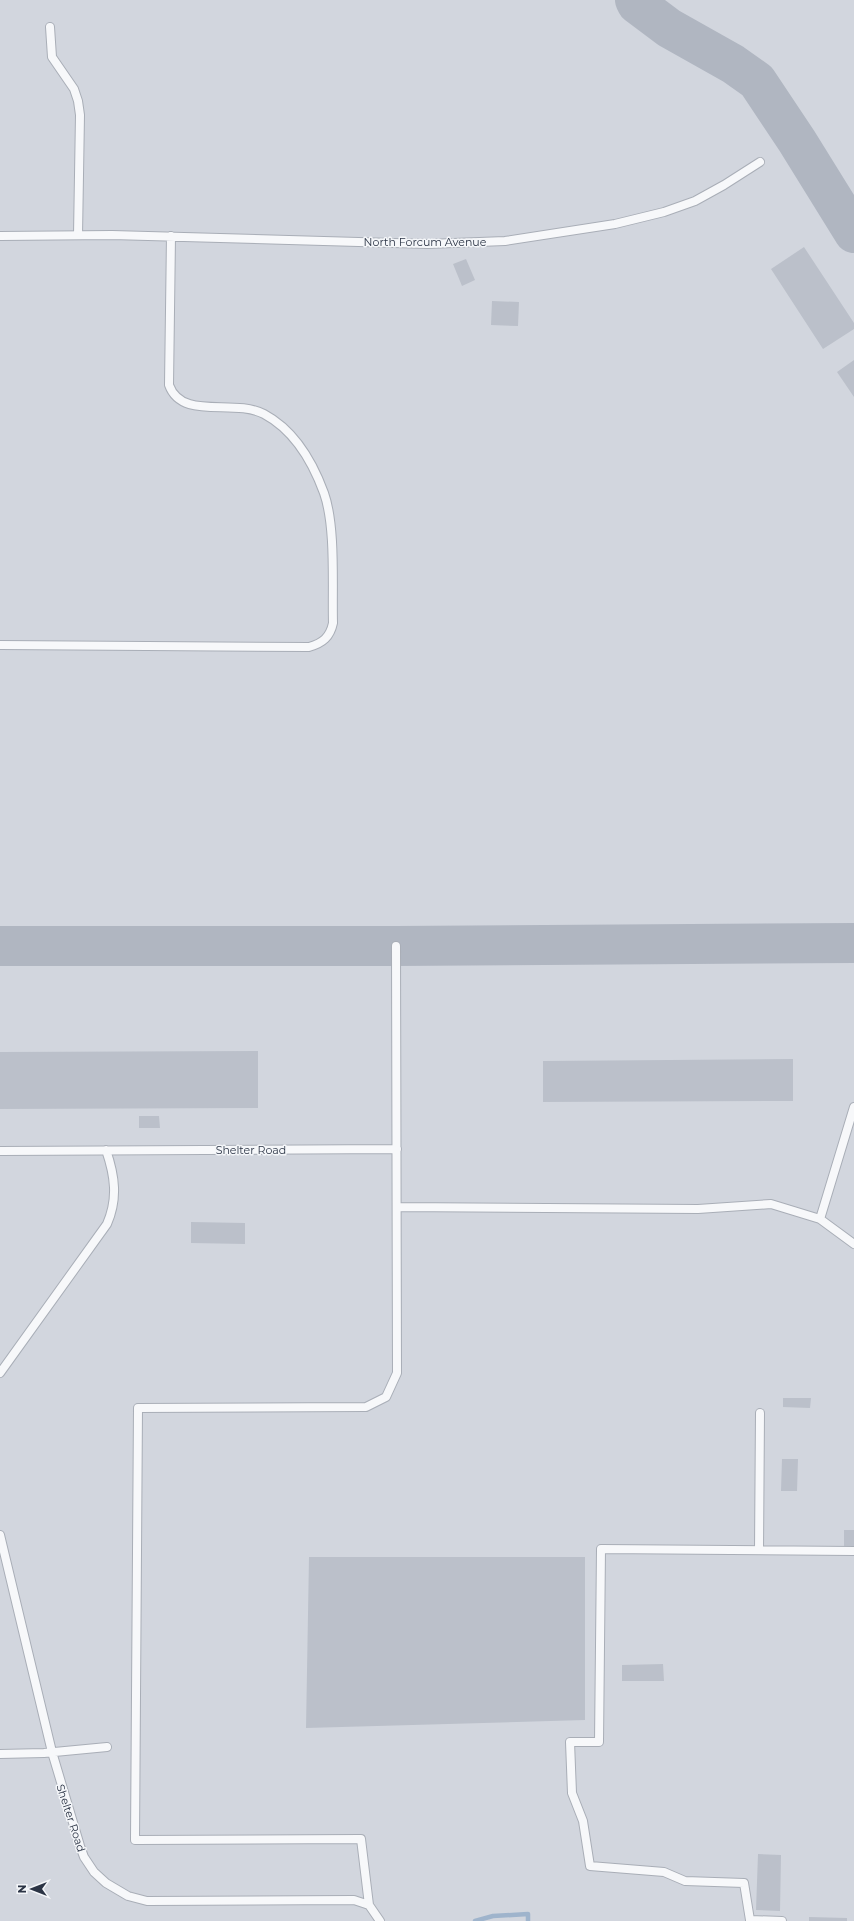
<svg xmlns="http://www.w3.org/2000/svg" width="854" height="1921" font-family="Montserrat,sans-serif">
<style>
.built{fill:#d2d6de}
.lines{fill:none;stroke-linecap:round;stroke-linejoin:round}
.stream{stroke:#9fb4cc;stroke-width:4.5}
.taxiway{stroke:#b0b6c1;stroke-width:40}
.building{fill:#bbc0ca}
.service-casing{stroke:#a9aeb7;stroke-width:10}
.service{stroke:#f7f8fa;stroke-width:8}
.labels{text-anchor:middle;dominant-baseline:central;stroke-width:3;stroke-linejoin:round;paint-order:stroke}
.street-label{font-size:11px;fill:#2b3445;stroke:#f4f6f9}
</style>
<rect width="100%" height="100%" fill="#e4e7ec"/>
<path class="built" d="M0 0H854V1921H0Z"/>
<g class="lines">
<path class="stream" d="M475 1921 493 1916 528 1914V1921"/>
<path class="taxiway" d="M635 0 637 4 669 28 733 64 757 81 797 141 854 233
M0 946H396L854 943"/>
</g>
<path class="building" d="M804 247 854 323V329L823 349 771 269Z
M466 259 475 280 462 286 453 264Z
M492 301 519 302 518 326 491 325Z
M854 360V397L837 372Z
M258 1051V1108L0 1109V1052Z
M793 1059V1101L543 1102V1061Z
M139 1116H159L160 1128H139Z
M191 1222 245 1223V1244L191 1243Z
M783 1398H811L810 1408 783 1407Z
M782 1459H798L797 1491H781Z
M844 1530H854V1547H844Z
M309 1557H585V1720L306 1728Z
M663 1664 664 1681H622V1665Z
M758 1854 781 1855 780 1911 756 1910Z
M809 1917 847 1918V1921H809Z"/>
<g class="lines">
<g class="service-casing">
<path id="service" d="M50 27 52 57 74 89 78 101 80 115 78 235
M0 236 112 235 428 244 505 241 615 224 664 212 695 201 724 185 760 162
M0 645 309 647C323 643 330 637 333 623 332 586 336 527 324 493 313 463 294 430 264 414 233 398 182 421 169 385L171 236
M0 1151 397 1149
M397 1207 698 1209 771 1204 820 1219 854 1244
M820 1219 854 1107
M0 1373 107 1224C118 1199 115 1176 106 1150
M0 1535 52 1752 80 1846 84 1857 94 1872 106 1883 128 1896 147 1901 354 1900 369 1905 380 1921
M759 1550 760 1413
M0 1754 44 1753 107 1747
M369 1905 361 1839 135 1840 138 1408 366 1407 386 1397 397 1373 396 946
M782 1921 750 1920 744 1883 685 1881 664 1872 590 1866 583 1821 572 1793 570 1742H599L601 1549 854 1551"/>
</g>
<use href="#service" class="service"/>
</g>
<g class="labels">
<g class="street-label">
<text x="425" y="242">North Forcum Avenue</text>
<text x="251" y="1150">Shelter Road</text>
<text transform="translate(71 1818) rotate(72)">Shelter Road</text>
</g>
</g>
<g transform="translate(32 1889) rotate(270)" stroke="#f4f6f9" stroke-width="3" paint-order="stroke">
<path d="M0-3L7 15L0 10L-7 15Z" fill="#2b3445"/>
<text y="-6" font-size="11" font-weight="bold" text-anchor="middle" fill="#2b3445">N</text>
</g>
</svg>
